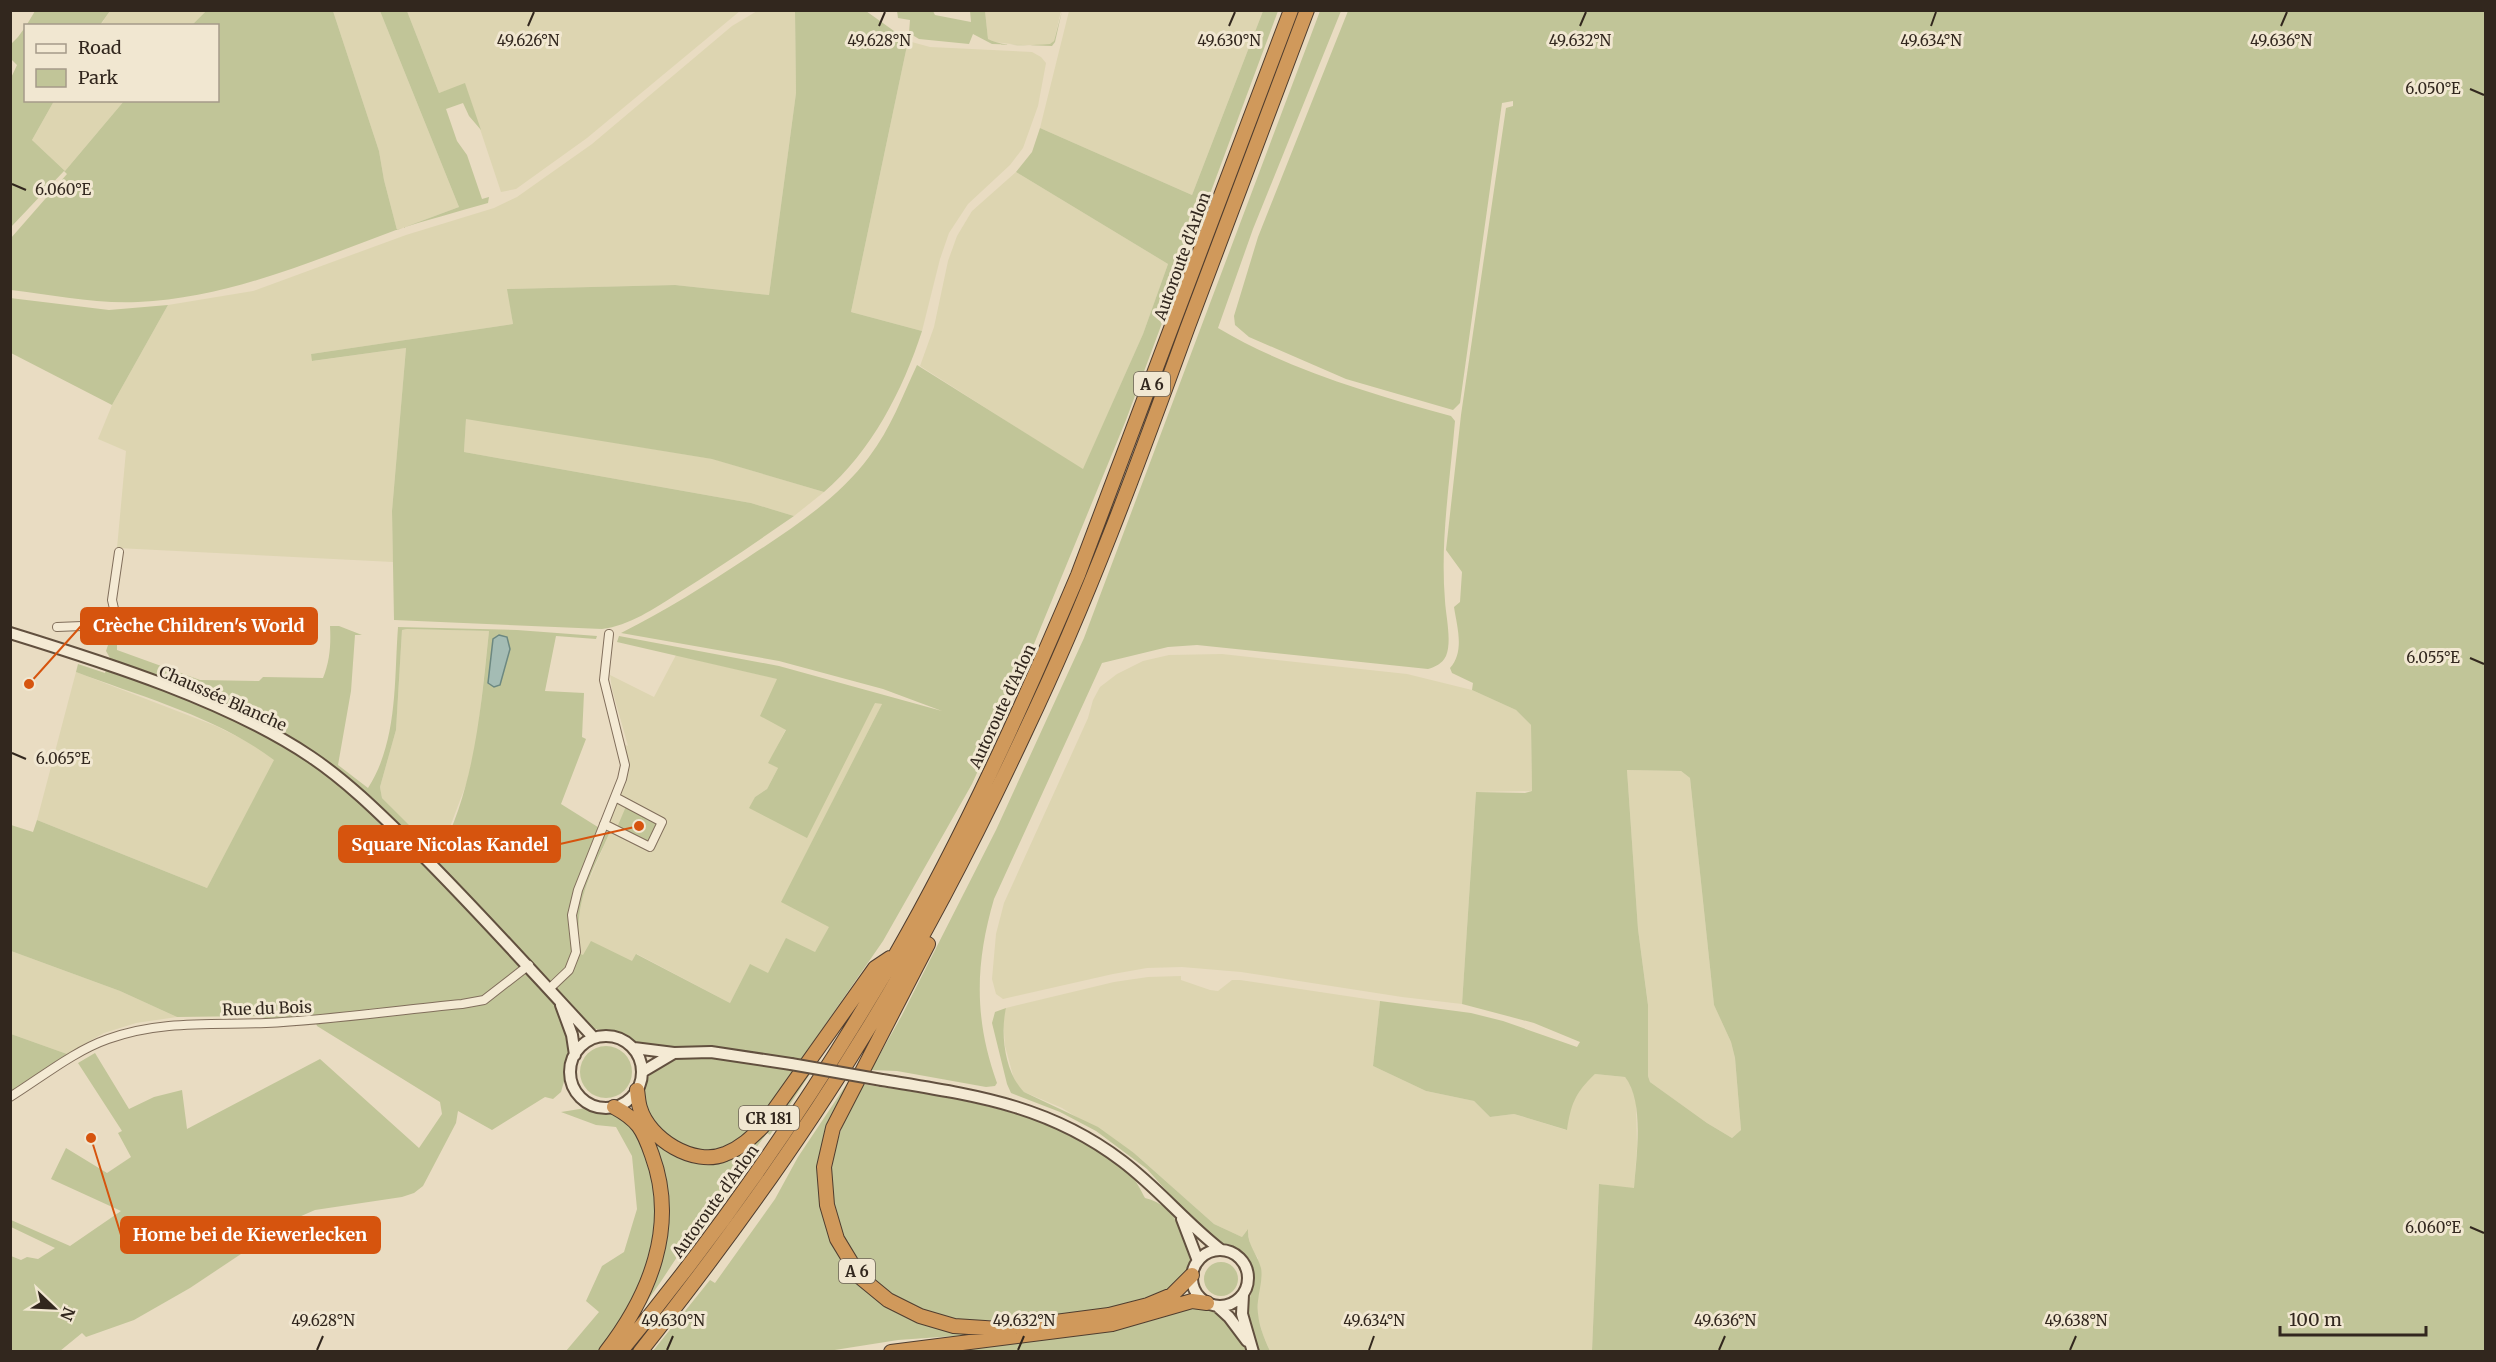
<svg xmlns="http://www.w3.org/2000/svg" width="2496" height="1362" font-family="Merriweather,serif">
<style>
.farmland{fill:#ddd5b1}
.green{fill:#c1c598;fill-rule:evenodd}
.water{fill:#a4bcb4;stroke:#6c8881;stroke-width:1.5}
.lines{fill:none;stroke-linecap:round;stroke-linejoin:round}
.street-casing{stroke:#806e5b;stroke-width:10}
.secondary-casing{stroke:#62503f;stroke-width:14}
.highway-casing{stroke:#4f3d2f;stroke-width:16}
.street{stroke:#f4ead4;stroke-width:8}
.secondary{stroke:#f4ead4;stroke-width:10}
.highway{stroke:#d0995b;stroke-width:14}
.secondary-bridge-casing{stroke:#62503f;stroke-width:14;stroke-linecap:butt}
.secondary-bridge{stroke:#f4ead4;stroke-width:10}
.ticks{fill:none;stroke:#32271e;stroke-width:2}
.labels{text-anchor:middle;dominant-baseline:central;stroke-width:6;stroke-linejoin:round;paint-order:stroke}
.shield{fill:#f1e7d1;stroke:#6b6154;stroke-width:1.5}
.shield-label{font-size:15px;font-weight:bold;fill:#32271e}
.street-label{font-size:16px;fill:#32271e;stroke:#f1e7d1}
.ticks-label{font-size:15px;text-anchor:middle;fill:#32271e;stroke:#f1e7d1;stroke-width:6;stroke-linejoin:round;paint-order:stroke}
.leader{fill:none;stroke:#d6540e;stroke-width:2}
.callout-dot{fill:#d6540e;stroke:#f1e7d1;stroke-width:2}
.callout{fill:#d6540e;stroke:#d6540e;stroke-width:2}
.callout-label{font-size:18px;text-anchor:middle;font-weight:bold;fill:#fff}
</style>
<rect width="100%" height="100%" fill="#e9dcc2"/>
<path class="farmland" d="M110 11H206L192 25 100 26Z
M333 11H380L459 207 397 230 384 180 379 151Z
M407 11H740L587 138 516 189 501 192 465 84 439 93Z
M757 11H795L796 93 769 295 675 285 508 289 513 324 311 354 313 361 406 348 392 511 393 562 117 548 126 451 98 439 112 405 168 305 253 291 406 235 494 208 517 197 592 144 732 26Z
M985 11H1061L1054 41 1050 45H1021L994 42 988 39Z
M1069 11H1263L1192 195 1040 128Z
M908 41 930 47 1032 52 1041 57 1046 63 1038 106 1023 148 1010 165 968 204 949 233 940 259 922 331 851 312Z
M54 101H124L65 171 32 140Z
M1016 172 1168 264 1143 334 1083 470 920 366 934 327 948 261 957 236 972 211Z
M466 418 713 459 824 492 794 516 751 503 464 452Z
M407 629 489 631 477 741 467 782 439 856 382 798 380 787 396 730 402 630Z
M1222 654 1407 674 1472 690 1516 710 1531 725 1532 791 1476 792 1462 1004 1402 997 1241 972 1182 967 1147 968 1113 974 1003 999 996 994 992 979 996 934 1004 903 1088 718 1093 700 1100 687 1117 674 1143 661 1169 655Z
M676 655 778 679 786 729 769 763 778 768 767 789 755 797 750 808 875 702 882 704 782 901 830 926 815 952 768 974 750 965 730 1003 637 954 633 962 582 955 576 952 573 937 579 934 577 916 584 892 609 834 602 829 622 779 621 743 628 746 612 689 610 675 654 697Z
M76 672 216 726 254 745 275 760 207 888 37 820Z
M1627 770 1681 771 1690 778 1714 1005 1731 1042 1735 1058 1741 1130 1732 1138 1707 1123 1650 1082 1648 1076V1004L1638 929Z
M11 951 120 991 177 1017 136 1023 104 1033 67 1054 11 1034Z
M1181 976V980L1210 990 1218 991 1232 980H1240L1380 1001 1373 1066 1426 1091 1474 1101 1490 1117 1514 1114 1566 1130 1571 1105 1584 1084 1595 1074 1625 1077 1630 1084 1636 1099 1637 1147 1634 1189 1599 1184 1592 1351H1270L1263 1335 1258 1317V1258L1251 1248 1247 1230 1242 1237 1214 1224 1134 1153 1062 1108 1024 1092 1015 1083 1005 1046 1003 1019 1006 1008 1114 982 1148 977Z"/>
<path class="green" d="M35 11V10L110 11 100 25 26 26Z
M206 11H333L379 151 384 180 397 230 459 207 380 11H407L439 93 465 83 481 130 469 116 463 103 446 109 457 141 467 155 482 199 489 197 488 203C457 212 426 220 396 230 312 261 229 298 138 302 96 304 52 295 11 290V238L67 174 64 171 11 227 10 80 17 65 11 59V44L18 37 26 26V100L54 101 32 140 65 171 124 101 218 100V26L192 25Z
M795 11H866L908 41 851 312 922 331C903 390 871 452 824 492L712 459 466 419 464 452 751 503 794 516C755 543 717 569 677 594 655 608 629 626 602 629L394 620 392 511 406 348 312 361 311 354 513 324 507 289 675 285 769 295 796 93Z
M897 11H933L935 15 971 22 970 11H985L988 39C1005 48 1031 45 1050 44L1054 41 1062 11 1055 42 1052 46 992 44 973 34 969 44 919 39 909 33 910 20 898 18Z
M1263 11H1278L1126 420 1027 661 972 784 883 941 757 1123C750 1129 744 1137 736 1142 706 1160 674 1146 654 1121 647 1112 640 1104 642 1092 645 1075 661 1064 674 1053L643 1046 623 1034 584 1027 561 1003 571 1051 565 1065V1078L561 1092 553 1099 545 1097 492 1130 458 1111 456 1123 423 1186 414 1193 402 1197 315 1210 292 1220 190 1288 134 1320 86 1337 82 1333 60 1351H11V1256L21 1260 27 1257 38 1259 55 1248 11 1227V1220L70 1246 121 1211 51 1179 66 1148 107 1173 131 1157 118 1133 122 1131 78 1063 95 1053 129 1109 154 1097 182 1090 187 1129 320 1059 419 1148 442 1114 440 1102 317 1026 315 1020 266 1023 262 1016 177 1017 120 991 11 951V825L33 832 37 820 207 888 274 760C217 717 142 697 76 672L78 664 105 673 110 658 106 651 114 627 117 628V650L200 680 259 681 263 677 323 678C330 661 331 644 330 626H339L362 635H355L351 691 338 765 368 788C398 741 394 682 398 627L517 630 597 636 596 639 556 636 545 691 584 693 582 737 586 739 561 804 609 834C595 866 576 898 579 934L573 937 576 952 583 955 591 941 632 961 636 954 730 1003 750 964 768 973 786 938 815 952 829 927 781 902 882 704 875 703 807 838 749 808 755 797 767 789 778 768 768 763 786 730 760 716 777 679 617 642 619 636 779 666 942 711 883 689 779 661 621 633C665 611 706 585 747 558 791 529 837 500 869 457 891 428 902 397 917 365L1083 469 1143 334 1168 264 1016 172 1032 152 1040 128 1192 195ZM407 629 489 631C481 707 475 787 439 855L382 798 380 787 396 730 402 630Z
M1320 11H1341L1253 229 1218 328C1289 370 1372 394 1451 416L1455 421C1450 481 1440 541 1445 601 1446 617 1452 641 1446 656 1442 664 1435 667 1428 669L1197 645 1168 647 1102 663 994 899C975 964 974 1019 997 1083L995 1086 986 1087 897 1071 871 1070 901 1017 996 830 1084 638Z
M1348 11H2485V1351H1592L1599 1184 1634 1188C1636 1158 1645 1102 1625 1077L1595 1074C1575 1093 1571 1104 1567 1130L1514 1114 1490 1117 1474 1101 1426 1091 1373 1066 1380 1001 1471 1013 1503 1021 1577 1047 1580 1042 1534 1023 1462 1004 1476 792 1525 793 1532 791 1531 725 1516 710 1472 690 1473 683 1452 673 1450 668C1465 651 1457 627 1454 607L1460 602 1462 572 1446 550 1461 415 1506 108 1513 106V101L1502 103 1460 403 1453 410 1346 379 1249 337 1235 325 1234 316 1258 237ZM1627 770 1681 771 1690 778 1714 1005 1731 1042 1735 1058 1741 1130 1732 1138 1707 1123 1650 1082 1648 1076V1005L1638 929Z
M10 298 109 310 168 305 112 405 11 353Z
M627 804 662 822 650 847 616 830Z
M1006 1008C1000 1034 1005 1073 1024 1092L1098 1127 1134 1153 1214 1224 1242 1237 1248 1229C1247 1245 1257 1253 1261 1268 1263 1279 1259 1290 1258 1301 1256 1319 1263 1336 1270 1351L940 1352 1114 1331 1150 1321 1181 1307 1200 1306 1217 1313 1249 1345 1246 1309 1252 1291 1254 1274 1245 1256 1238 1249 1220 1243 1205 1234 1147 1169 1096 1131 1060 1112 1011 1093 1007 1084 992 1023 995 1012Z
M11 1034 67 1054 11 1091Z
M580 1072a26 26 0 1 1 52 0a26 26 0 1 1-52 0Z
M816 1059 819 1060 770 1135 767 1133C737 1174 705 1214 677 1257 665 1275 654 1293 640 1310L664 1244 646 1127 661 1145 725 1160Z
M856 1070 829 1127 821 1205 885 1304 919 1322 983 1334 898 1340 822 1352H652L710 1280 715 1283 775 1199 798 1157Z
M862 1084C954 1098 1059 1110 1130 1175 1137 1181 1141 1191 1145 1198 1162 1202 1173 1213 1181 1229 1188 1245 1197 1264 1183 1280 1155 1313 987 1327 945 1318 908 1309 874 1287 853 1255 815 1197 832 1140 862 1084Z
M586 1108 625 1117 639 1135 650 1166 657 1210 651 1254 633 1302 600 1351H566L599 1312 586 1301 602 1266 624 1252 637 1209 632 1156 616 1127 596 1125 561 1112Z
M1204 1279a17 17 0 1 1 34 0a17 17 0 1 1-34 0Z"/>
<path class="water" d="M499 635 507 637 510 649 500 685 494 687 488 683 493 639Z"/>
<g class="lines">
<g class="street-casing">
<path id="street" d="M115 613 112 600 119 552
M57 627 107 625
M604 824 650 847 662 822 615 797
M549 989 569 970 576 952 572 915 578 890 622 779 625 765 604 680 609 634
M10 1097C42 1077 74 1051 108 1039 160 1020 213 1025 266 1023 332 1020 397 1010 462 1004L484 1000 529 965"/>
</g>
<g class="secondary-casing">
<path id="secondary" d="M10 633C107 663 228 701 311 757 351 784 385 819 420 853 480 913 536 976 594 1038
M561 1005 572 1035 575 1055
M570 1072a36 36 0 1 1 72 0a36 36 0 1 1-72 0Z
M634 1048 674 1053 711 1052 791 1064
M642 1072 674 1053
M882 1080C972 1095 1047 1104 1122 1161 1158 1188 1186 1223 1221 1250
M1182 1219 1198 1261
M1192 1278a28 28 0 1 1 56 0a28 28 0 1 1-56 0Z
M1243 1295 1242 1314 1253 1352
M1217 1306 1229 1317 1247 1341"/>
</g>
<g class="highway-casing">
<path id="highway" d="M928 944 833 1128 824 1167 827 1205 837 1239 860 1277 888 1300 920 1316 954 1326 1000 1329 1109 1315 1148 1305 1172 1295 1192 1275
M637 1090C638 1095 638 1102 640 1108 649 1139 694 1167 725 1154 741 1148 751 1138 762 1127L875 968 890 958
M606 1352C650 1295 678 1226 652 1155 643 1129 638 1120 614 1107
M620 1352C723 1228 814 1095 895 956 965 834 1023 705 1078 575L1291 10
M640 1352C720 1251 796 1147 863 1037 924 939 977 835 1026 730 1088 600 1138 464 1187 329 1227 223 1267 117 1307 10
M891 1352 1112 1324 1192 1301 1207 1303"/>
</g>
<use href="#street" class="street"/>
<use href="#secondary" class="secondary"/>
<use href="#highway" class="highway"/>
<g class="secondary-bridge-casing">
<path id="secondary-bridge" d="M791 1064 882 1080"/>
</g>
<use href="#secondary-bridge" class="secondary-bridge"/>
</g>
<path class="ticks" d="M528 26 534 12M879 26 885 12M1229 26 1235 12M1580 26 1586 12M1931 26 1936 12M2281 26 2287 12M2470 89 2484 95M12 184 26 190M2470 658 2484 664M12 753 26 759M2470 1227 2484 1233M317 1350 323 1336M667 1350 673 1336M1018 1350 1024 1336M1369 1350 1374 1336M1719 1350 1725 1336M2070 1350 2076 1336"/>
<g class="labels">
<g class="shield">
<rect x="1134" y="372" width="36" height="24" rx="4.5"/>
<rect x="739" y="1106" width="60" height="24" rx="4.5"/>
<rect x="839" y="1259" width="36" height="24" rx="4.5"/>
</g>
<g class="shield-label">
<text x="1152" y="384">A 6</text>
<text x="769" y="1118">CR 181</text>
<text x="857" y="1271">A 6</text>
</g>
<g class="street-label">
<text transform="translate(1182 256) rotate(-70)">Autoroute d'Arlon</text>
<text transform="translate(223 698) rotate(24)">Chaussée Blanche</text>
<text transform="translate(1002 706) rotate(-65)">Autoroute d'Arlon</text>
<text transform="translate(267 1008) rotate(-2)">Rue du Bois</text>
<text transform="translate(715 1201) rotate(-54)">Autoroute d'Arlon</text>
</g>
</g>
<g class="ticks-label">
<text x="528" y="46">49.626°N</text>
<text x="879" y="46">49.628°N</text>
<text x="1229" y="46">49.630°N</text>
<text x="1580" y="46">49.632°N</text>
<text x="1931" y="46">49.634°N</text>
<text x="2281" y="46">49.636°N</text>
<text x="2433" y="94">6.050°E</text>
<text x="63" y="195">6.060°E</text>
<text x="2433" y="663">6.055°E</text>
<text x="63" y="764">6.065°E</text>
<text x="2433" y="1233">6.060°E</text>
<text x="323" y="1326">49.628°N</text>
<text x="673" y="1326">49.630°N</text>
<text x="1024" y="1326">49.632°N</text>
<text x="1374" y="1326">49.634°N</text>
<text x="1725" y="1326">49.636°N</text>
<text x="2076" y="1326">49.638°N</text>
</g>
<path class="leader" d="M29 684L81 626M639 826L560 844M91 1138L121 1235"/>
<g class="callout-dot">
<circle cx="29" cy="684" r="6"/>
<circle cx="639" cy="826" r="6"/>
<circle cx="91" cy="1138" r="6"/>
</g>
<g class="callout">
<rect x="81" y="608" width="236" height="36" rx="6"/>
<rect x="339" y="826" width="221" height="36" rx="6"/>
<rect x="121" y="1217" width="259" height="36" rx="6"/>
</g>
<g class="callout-label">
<text x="199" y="632">Crèche Children's World</text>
<text x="450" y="851">Square Nicolas Kandel</text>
<text x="250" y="1241">Home bei de Kiewerlecken</text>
</g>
<rect width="2496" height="1362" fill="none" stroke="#32271e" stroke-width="24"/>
<rect x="24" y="24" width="195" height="78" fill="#f1e7d1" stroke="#a59a89" stroke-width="1.5"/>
<rect x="36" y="44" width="30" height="9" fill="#f4ead4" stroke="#a59a89" stroke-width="1.5"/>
<text x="78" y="54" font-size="18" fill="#32271e">Road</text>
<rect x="36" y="69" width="30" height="18" fill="#c1c598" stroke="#a59a89" stroke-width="1.5"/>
<text x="78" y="84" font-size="18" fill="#32271e">Park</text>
<g transform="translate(54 1308) rotate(113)" stroke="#f1e7d1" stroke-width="4.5" paint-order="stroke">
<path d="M0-4.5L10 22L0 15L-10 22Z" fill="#32271e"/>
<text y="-9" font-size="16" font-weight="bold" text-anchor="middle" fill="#32271e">N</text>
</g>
<path d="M2280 1326v9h146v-9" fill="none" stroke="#32271e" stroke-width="3"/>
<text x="2289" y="1326" font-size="18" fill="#32271e" stroke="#f1e7d1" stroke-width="4.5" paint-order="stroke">100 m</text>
</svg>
